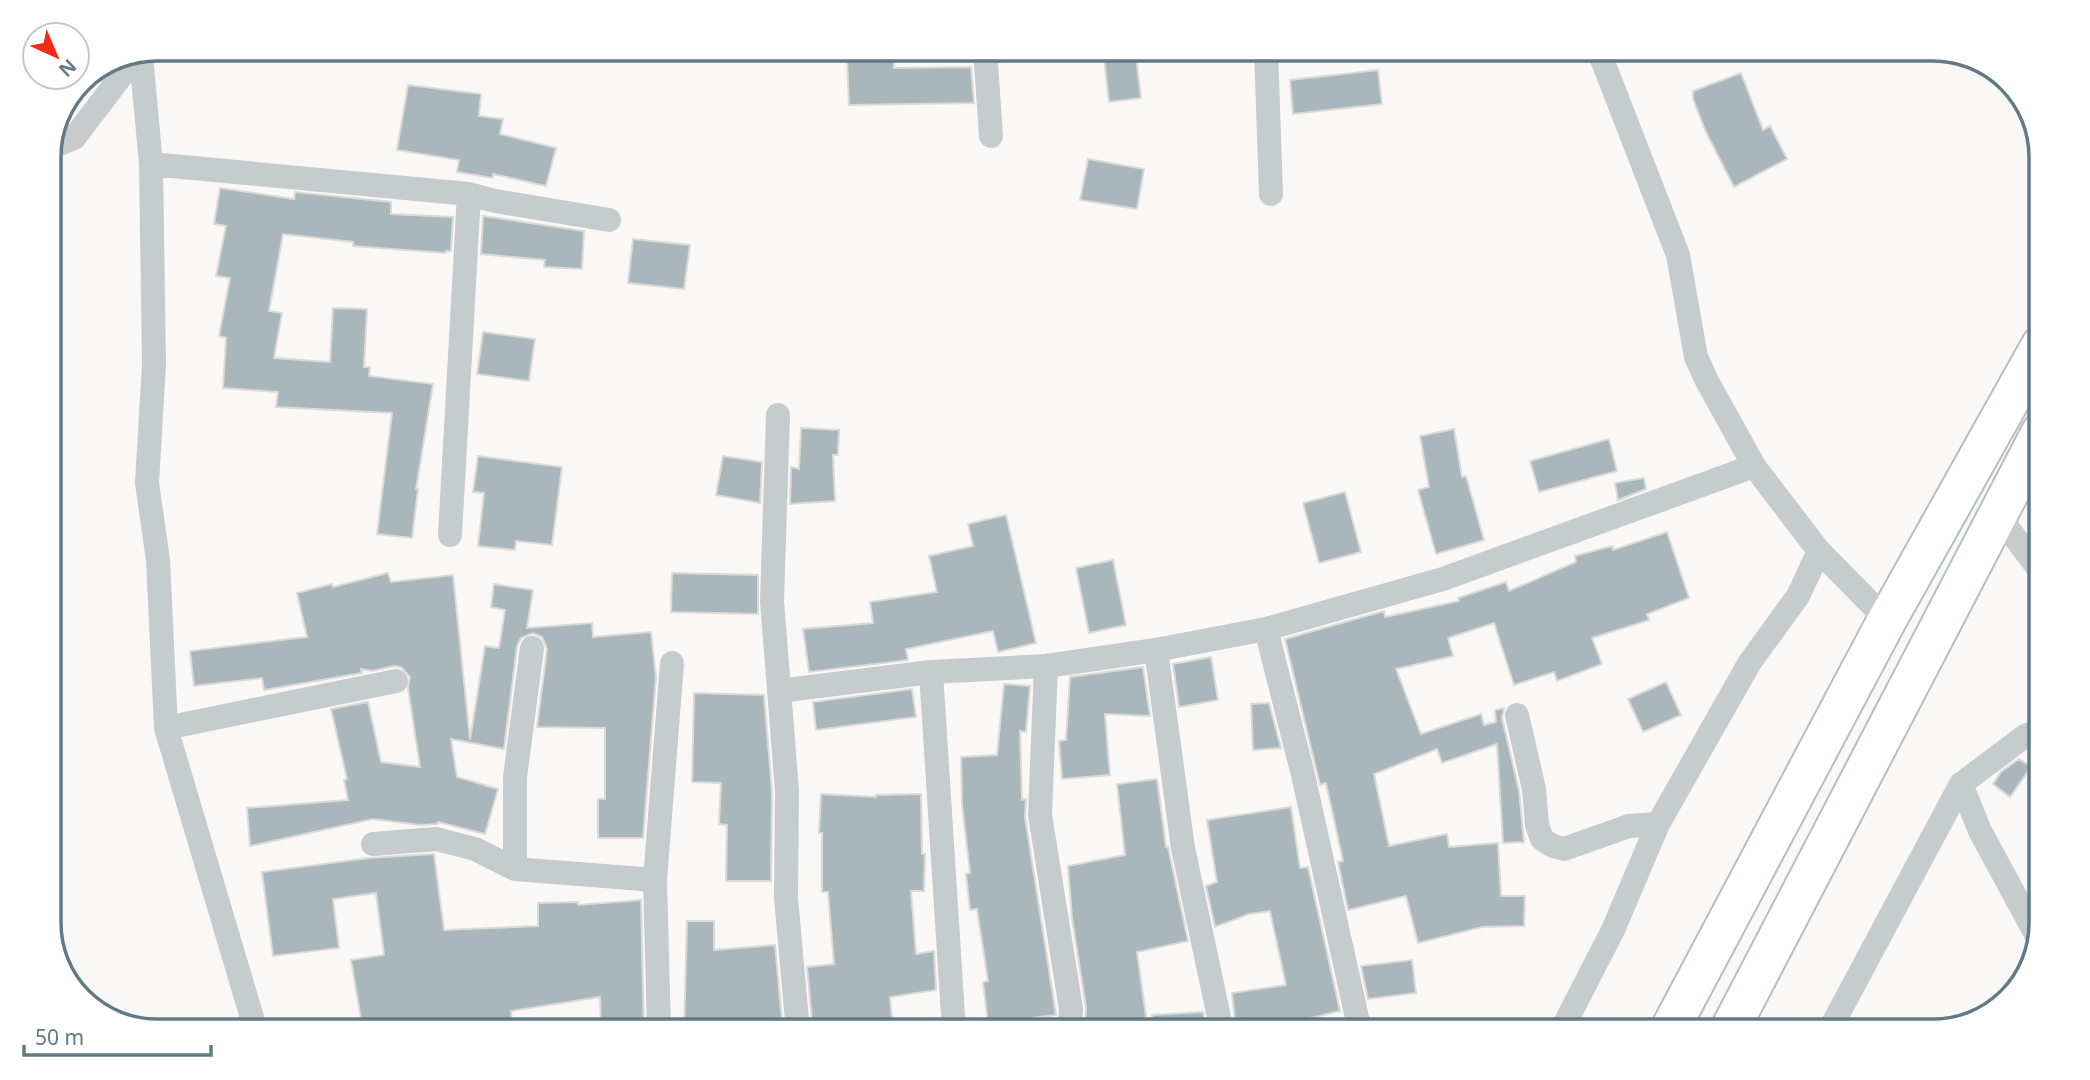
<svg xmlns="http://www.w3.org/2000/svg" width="2090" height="1080" font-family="'Noto Sans',sans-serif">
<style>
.building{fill:#a9b6bb;stroke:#dadad8;stroke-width:2}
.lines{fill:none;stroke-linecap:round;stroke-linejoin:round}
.motorway-casing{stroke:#b8bdc0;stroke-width:42}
.minor{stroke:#c6cbce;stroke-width:24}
.motorway{stroke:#fff;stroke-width:38}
.rim{fill:none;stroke:#617a84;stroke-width:3.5}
</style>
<rect width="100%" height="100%" fill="#f9f8f6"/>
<path class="building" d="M1103 49H1135L1141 98 1109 102Z
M894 57V68L971 67 974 103 849 105 847 58Z
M1378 70 1382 104 1293 114 1290 80Z
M1741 73 1763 130 1770 126 1787 159 1734 187 1706 132 1693 99V91Z
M408 85 481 94 479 116 503 119 500 134 556 148 546 186 493 174V178L457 172 459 160 397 150Z
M1088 159 1144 169 1137 209 1080 200Z
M220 188 294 199 295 192 391 202V214L453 217 451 251H446V253L353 246V242L283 234 269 311 282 313 274 358 330 362 333 308 367 309 364 367H370L369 376 433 384 416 489H418L412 538 377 534 392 413 276 407 278 392 223 388 226 338 219 336 230 278 216 276 226 226 214 224Z
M483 216 584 231 582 269 544 267 545 260 481 254Z
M633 239 690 245 684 289 628 283Z
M483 332 535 339 529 381 477 374Z
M801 428 839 430 838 455H833L835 501 790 504 791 467 799 469Z
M1454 429 1462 477 1466 476 1484 540 1436 554 1418 490 1429 487 1420 436Z
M1609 439 1617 471 1539 492 1530 461Z
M478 456 562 467 552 545 516 541 515 550 478 546 484 493 473 492Z
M723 456 762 462 760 503 716 495Z
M1644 478 1646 489 1618 500 1615 483Z
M1345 492 1361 552 1319 563 1303 503Z
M1006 515 1036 643 998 652 993 631 906 649 908 660 809 672 803 629 873 623 870 602 937 592 929 556 973 546 968 524Z
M1667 532 1689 598 1647 614 1649 620 1592 638 1602 664 1557 681 1554 672 1514 685 1494 623 1448 638 1453 656 1396 669 1421 734 1481 714 1484 725 1496 722 1495 710 1504 708 1502 718 1519 791 1524 842 1503 843 1497 744 1442 763 1437 749 1374 774 1389 846 1447 834 1449 847 1498 843 1501 896H1525L1524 926 1482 927 1418 943 1406 896 1348 910 1338 862 1343 861 1326 783 1320 785 1285 639 1384 611 1385 617 1459 601 1458 598 1506 582 1509 591 1576 562 1575 556 1612 546 1613 550Z
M1113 560 1126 625 1089 633 1076 568Z
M388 573 391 582 453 575 470 740 485 646 499 648 505 610 491 607 494 584 533 590 527 628 592 623 593 637 651 632 656 677 643 838H598V799H605V728L537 727 547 649 542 637 533 633 521 638 517 646 504 749 451 739 457 777 498 789 485 834 438 822 437 824 420 825 373 819 250 846 247 808 348 800 344 780 347 779 331 709 368 702 381 762 420 767 408 688 410 677 401 667 394 666 372 671 361 669 362 673 264 690 262 678 194 686 190 651 307 637 297 593 332 584 333 587Z
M672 573 758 575V614L671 612Z
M1211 657 1218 700 1179 707 1173 664Z
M1143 667 1150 716 1105 714 1110 775 1062 779 1059 741 1066 740 1070 677Z
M1666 682 1681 715 1643 732 1628 699Z
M1004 684 1030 686 1026 732 1020 731 1022 800 1026 799 1025 817 1056 1015 988 1023 983 982 988 981 977 909 970 910 966 874 970 873 962 804 961 757 997 755Z
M912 689 916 717 816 730 813 702Z
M694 693 764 695 772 792 771 881H726L727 825 719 824 721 783 692 782Z
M1269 703 1281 748 1253 750 1251 704Z
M2019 759 2031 767 2010 797 1993 784 2001 772Z
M1157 779 1166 847H1168L1188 941 1137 952 1148 1031H1085L1086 1007 1072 918 1068 866 1125 855 1117 784Z
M821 794 876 797V795L921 794 922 854H925L924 891H911L916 954 934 951 936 990 890 997 893 1031H813L807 967 834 964 828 892H822V833H819Z
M1291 807 1300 868 1308 867 1340 1011 1294 1022 1293 1019 1236 1028 1232 993 1286 985 1270 911 1249 914 1215 927 1206 886 1217 882 1207 820Z
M434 854 444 930 538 926V903L578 902V905L641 900 644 1031H601L600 997 511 1011 512 1022 454 1027V1031H363L351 960 384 955 376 893 333 899 339 948 273 956 262 872 369 858Z
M687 921H714V950L775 945 783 1031H684Z
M1412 960 1416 993 1368 999 1361 966Z
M1203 1012 1207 1031H1153L1152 1015Z"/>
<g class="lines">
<g class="motorway-casing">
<path id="motorway" d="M1669 1031 1887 620 2041 345
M1729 1031 2041 432"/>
</g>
<path class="minor" d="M985 49 991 136
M1266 49 1271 194
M1598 49 1678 255 1696 357 1707 381 1754 466 1819 551 1887 620
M141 56 151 164 154 364 147 483 158 560 166 728 256 1031
M50 148 74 138 135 58
M151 164 469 194 495 201 609 220
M778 415 772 601 787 791 786 898 798 1031
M1998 515 2041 572
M450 535 469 194
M1266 629 1303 775 1360 1031
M1156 650 1183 848 1222 1031
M1046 666 1040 815 1071 1009 1070 1031
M931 672 954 1031
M779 691 931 672 1046 666 1156 650 1266 629 1443 579 1754 466
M1517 715 1534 789 1537 825 1542 839 1553 846 1564 849 1629 826 1658 824
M166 728 396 681
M1961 784 1980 831 2038 938
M373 844 436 839 475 849 515 869 655 880
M515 869V777L532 648
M659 1031 655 880 672 663
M1561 1031 1613 930 1658 824 1750 662 1798 596 1819 551
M1829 1031 1961 784 2025 736 2041 730"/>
<use href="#motorway" class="motorway"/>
</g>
<path d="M0 0H2090V1080H0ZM157 61H1933A96 96 0 0 1 2029 157V923A96 96 0 0 1 1933 1019H157A96 96 0 0 1 61 923V157A96 96 0 0 1 157 61Z" fill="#fff" fill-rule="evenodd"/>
<path class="rim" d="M157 61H1933A96 96 0 0 1 2029 157V923A96 96 0 0 1 1933 1019H157A96 96 0 0 1 61 923V157A96 96 0 0 1 157 61Z"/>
<g transform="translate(56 56) rotate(136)"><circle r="33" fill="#ffffff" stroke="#c0cace" stroke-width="2"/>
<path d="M0-5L12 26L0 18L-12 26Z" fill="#f4291a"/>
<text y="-10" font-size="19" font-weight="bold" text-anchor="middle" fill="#617a84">N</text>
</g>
<path d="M24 1045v10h187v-10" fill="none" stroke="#617a84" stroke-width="3.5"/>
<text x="35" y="1045" font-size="21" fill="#617a84" stroke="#ffffff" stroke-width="5" paint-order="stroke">50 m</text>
</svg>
